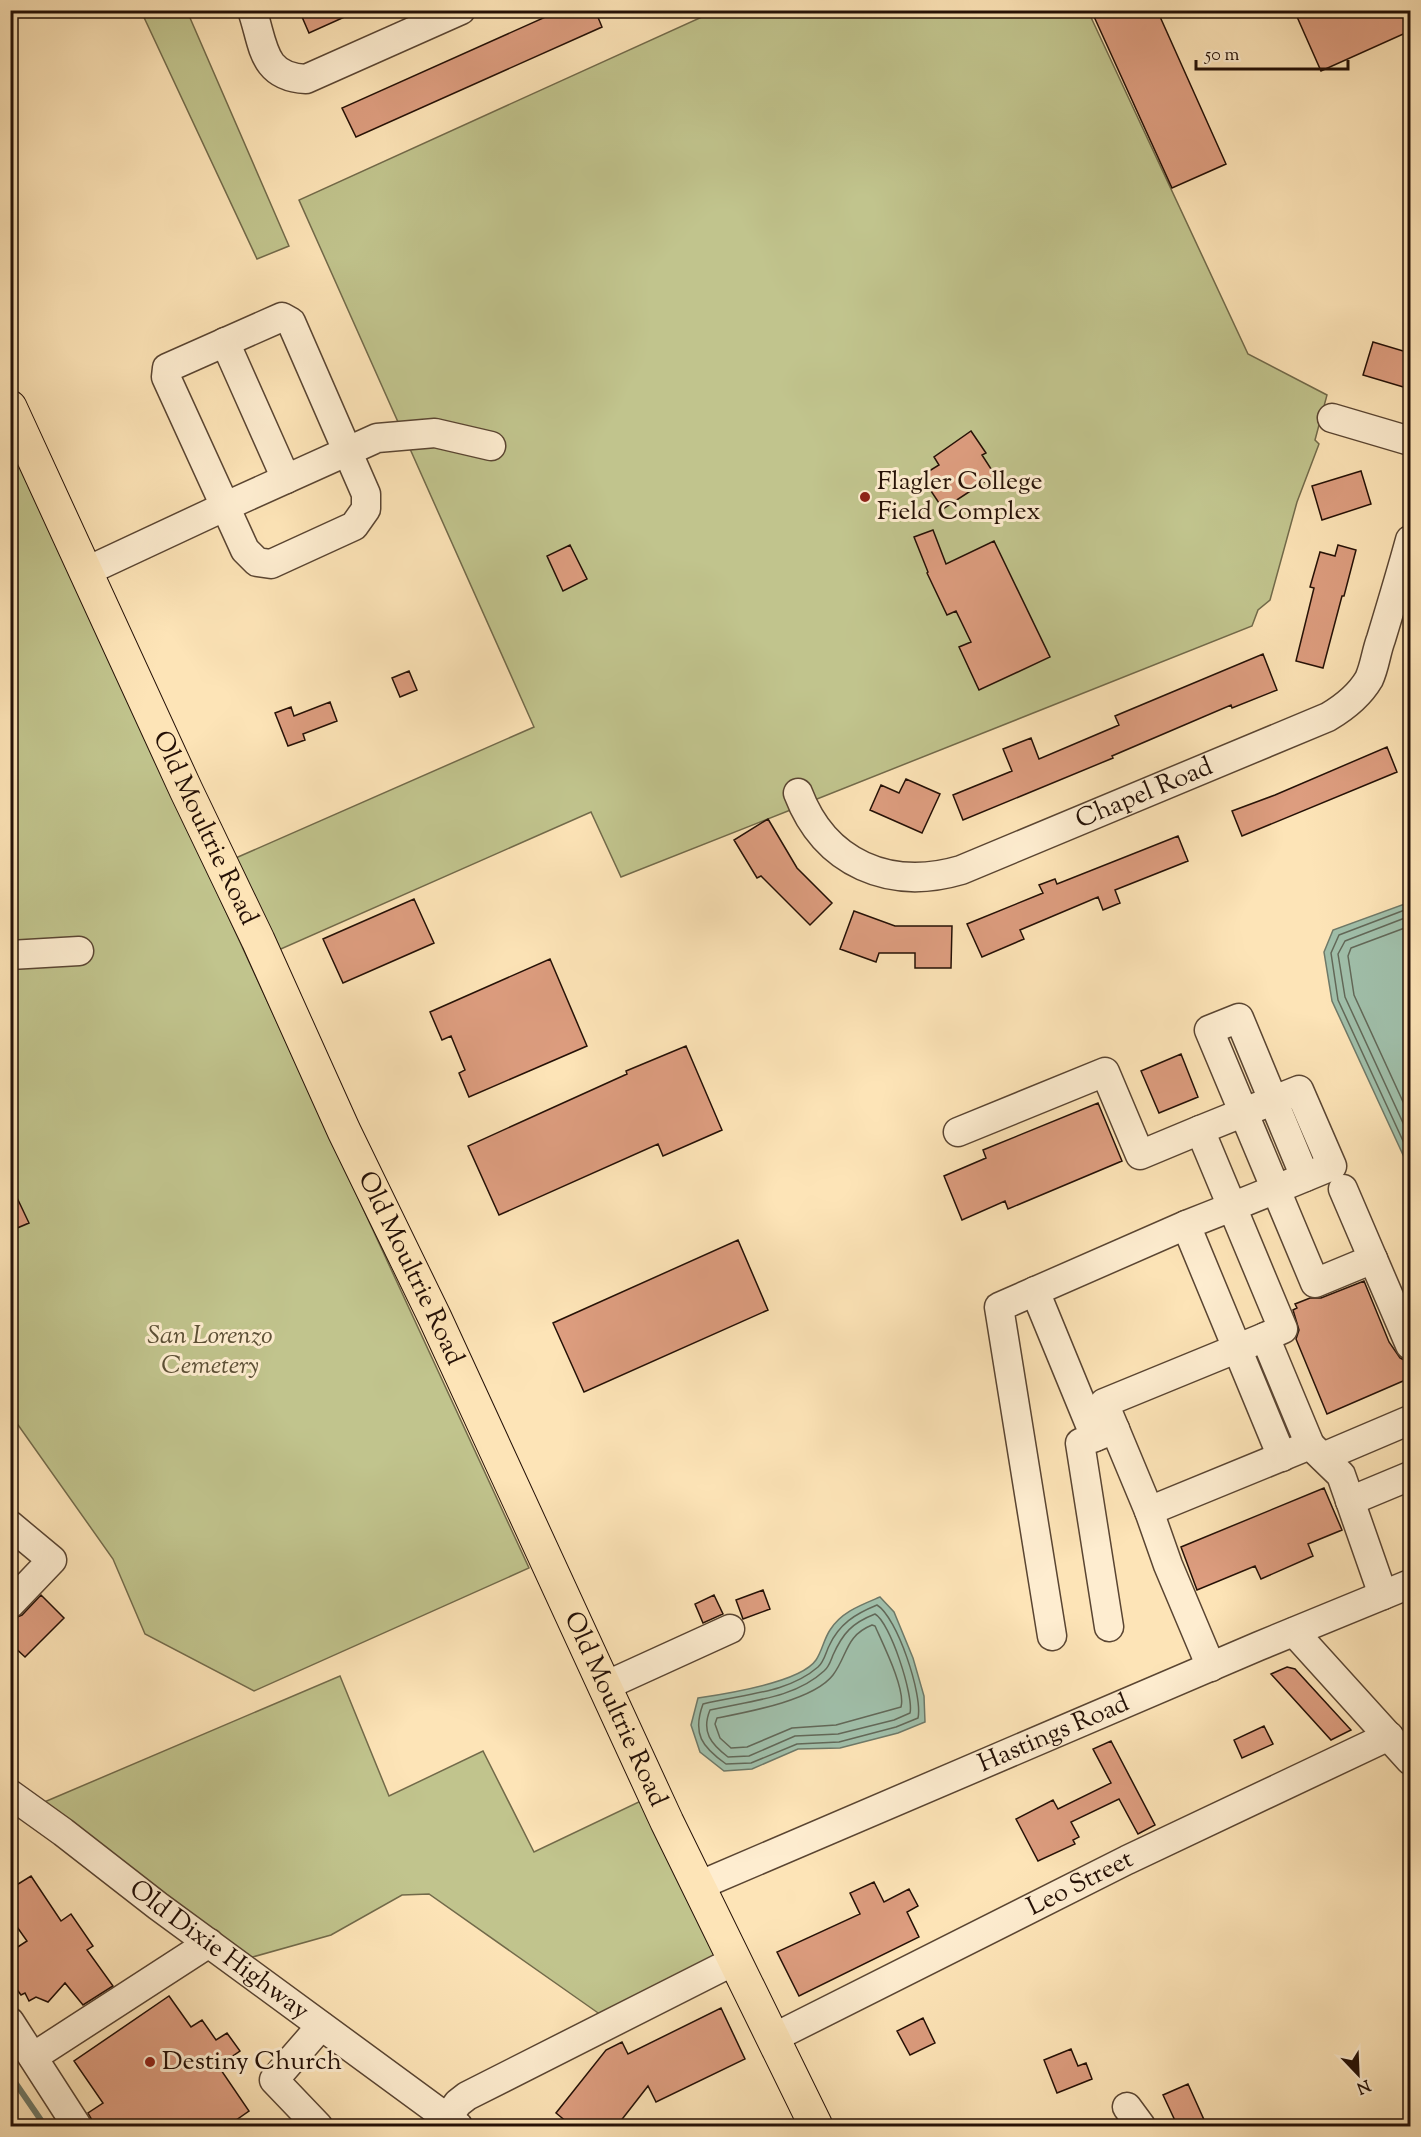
<svg xmlns="http://www.w3.org/2000/svg" width="1421" height="2137" font-family="'Sorts Mill Goudy',serif">
<style>
.green{fill:#c1c48d;stroke:#726a4a;stroke-width:1.5}
.water{fill:#a0bfaa;stroke:#6e7968;stroke-width:1.5}
.lines{fill:none;stroke-linecap:round;stroke-linejoin:round}
.shore{stroke:#626858;stroke-width:1.5}
.stream{stroke:#6e7968;stroke-width:6}
.building{fill:#dd9d7f;stroke:#241006;stroke-width:1.5}
.minor-casing{stroke:#5a4532;stroke-width:31}
.major-casing{stroke:#241006;stroke-width:35}
.minor{stroke:#feedd0;stroke-width:28}
.major{stroke:#fde4b7;stroke-width:33}
.poi-dot{fill:#8f2418;stroke:#feedd0;stroke-width:2}
.labels{text-anchor:middle;dominant-baseline:central;stroke-width:6;stroke-linejoin:round;paint-order:stroke}
.poi-label{font-size:26px;fill:#241006;stroke:#feedd0;text-anchor:start}
.street-label{font-size:26px;fill:#241006;stroke:#feedd0}
.park-label{font-size:26px;font-style:italic;fill:#5b4f35;stroke:#feedd0}
</style>
<rect width="100%" height="100%" fill="#fde4b7"/>
<filter id="stains"><feTurbulence type="fractalNoise" baseFrequency=".00333" numOctaves="4"/><feColorMatrix values="0 0 0 0 .2 0 0 0 0 .09 0 0 0 0 .02 0 0 0 .5 -.17"/></filter>
<radialGradient id="worn" r=".72"><stop offset=".6" stop-color="#630" stop-opacity="0"/><stop offset="1" stop-color="#630" stop-opacity=".3"/></radialGradient>
<path class="green" d="M141 11H187L289 246 257 259Z
M715 11H1088L1248 354 1327 395 1315 440 1319 444 1297 502 1270 600 1258 610 1252 626 812 801 803 780 785 788 793 809 621 877 591 812 265 956 222 864 534 727 299 200Z
M10 444 529 1568 254 1691 145 1634 113 1559 11 1415Z
M340 1676 389 1796 483 1751 534 1852 645 1799 719 1955 601 2015 429 1894 402 1895 331 1935 249 1958 42 1803Z"/>
<path class="water" d="M1410 902V1170L1332 1001 1324 952 1333 930Z
M880 1597 894 1612 913 1658 924 1696 925 1722 898 1733 840 1748 798 1749 752 1769 724 1771 700 1752 691 1725 698 1698C725 1694 801 1682 816 1660 822 1651 824 1639 830 1630 841 1612 861 1605 880 1597Z"/>
<g class="lines">
<path class="shore" d="M1410 908 1339 935 1331 953 1338 1000 1410 1156
M1410 916 1345 941 1338 954 1345 997 1410 1138
M1410 926 1351 948 1348 956 1354 995 1410 1117
M877 1605C897 1617 923 1695 918 1718L896 1727 839 1742 797 1744 751 1763 726 1764C702 1747 692 1734 703 1704 741 1694 787 1694 818 1667 824 1662 826 1652 829 1646 839 1624 855 1614 877 1605Z
M875 1614C890 1622 914 1696 910 1713L894 1720 838 1734 795 1736 749 1756 728 1757C711 1744 701 1732 710 1710 747 1701 794 1699 824 1671 829 1667 831 1660 833 1655 843 1633 852 1623 875 1614Z
M872 1625 875 1626C883 1644 906 1690 901 1707L836 1725 792 1728 747 1747 731 1748 720 1738 715 1724 717 1718C748 1712 814 1700 833 1675 848 1655 845 1636 872 1625Z"/>
<path class="stream" d="M10 2075 45 2126"/>
</g>
<path class="building" d="M299 10H360L309 33Z
M561 10H595L602 27 356 137 342 108Z
M1091 10H1157L1226 164 1172 188Z
M1294 10H1410V31L1321 71Z
M1373 342 1410 353V389L1363 375Z
M971 431 986 453 982 455 995 475 943 509 921 476 939 465 934 457Z
M1361 471 1371 504 1322 520 1312 486Z
M933 530 946 564 994 541 1050 657 979 690 959 647 971 642 956 611 947 615 927 573 928 572 914 537Z
M570 545 587 579 563 591 547 556Z
M1338 545 1356 550 1344 596H1342L1323 668 1296 661 1314 588 1310 587 1320 552 1335 556Z
M1263 654 1277 690 1232 708 1231 705 1112 756 1113 758 963 820 953 795 1012 771 1003 749 1031 738 1039 759 1119 725 1115 716Z
M409 671 417 690 400 697 392 678Z
M330 702 337 721 303 734 305 740 288 746 275 713 291 707 294 716Z
M1387 747 1397 772 1242 836 1232 811 1275 795Z
M906 779 940 794 922 833 870 810 881 785 899 793Z
M768 819 797 868 832 903 810 925 761 876 757 878 734 840Z
M1178 836 1188 861 1115 890 1120 903 1103 910 1098 897 1020 930 1024 939 982 957 967 924 1043 893 1039 885 1055 879 1057 884Z
M414 899 434 943 343 983 323 939Z
M854 911 895 926H952L951 968H915V953H879L876 962 840 949Z
M550 959 587 1046 469 1097 459 1073 465 1070 451 1036 442 1040 430 1012Z
M686 1046 722 1130 663 1156 658 1144 499 1215 468 1146 627 1074 626 1071Z
M1181 1054 1198 1097 1159 1113 1141 1071Z
M1098 1103 1122 1161 1008 1209 1005 1201 962 1220 944 1176 986 1158 983 1150Z
M10 1183 29 1223 10 1231Z
M738 1240 768 1310 584 1392 553 1323Z
M1364 1281 1389 1342 1400 1358 1404 1360 1410 1378 1327 1414 1296 1339 1299 1330 1293 1310 1297 1308 1295 1304 1310 1298H1321Z
M1324 1488 1342 1530 1308 1544 1313 1556 1261 1579 1255 1566 1197 1590 1181 1547Z
M763 1590 770 1609 743 1619 736 1600Z
M41 1595 64 1618 25 1657 10 1643V1620L22 1615Z
M714 1595 723 1614 703 1623 695 1604Z
M1287 1667 1295 1669 1351 1730 1331 1740 1271 1674Z
M1264 1726 1273 1744 1242 1758 1234 1740Z
M1111 1741 1155 1825 1138 1834 1119 1799 1071 1822 1079 1837 1073 1840 1075 1844 1038 1861 1016 1819 1053 1800 1058 1809 1111 1783 1093 1749Z
M31 1876 61 1921 71 1914 93 1946 87 1950 113 1986 83 2005 65 1983 48 2002 36 1997 29 2001 25 1993 21 1995 10 1980V1952L27 1941 10 1917V1889Z
M874 1882 884 1902 909 1889 918 1906 907 1912 919 1937 799 1996 777 1952 860 1914 850 1893Z
M169 1996 191 2027 202 2020 216 2040 227 2033 240 2051 224 2062 227 2066 221 2070 249 2111 226 2127H96L88 2113 103 2103 74 2061Z
M721 2008 745 2059 656 2102 648 2086 616 2127H573L556 2113 606 2050 622 2042 628 2054Z
M923 2018 935 2043 910 2055 897 2031Z
M1071 2049 1078 2066 1086 2063 1092 2079 1057 2093 1044 2060Z
M1188 2084 1205 2122 1195 2127H1178L1163 2095Z"/>
<g class="lines">
<g class="minor-casing">
<g id="minor">
<path d="M252 10C264 44 261 77 306 79L461 10"/>
<path d="M282 317 291 322 366 494V509L354 526 271 564 257 562 245 550 166 377 167 368Z"/>
<path d="M225 342 286 479"/>
<path d="M1332 418 1410 441"/>
<path d="M87 571 224 507 377 438 435 433 491 446"/>
<path id="s1" d="M798 793C825 864 890 891 961 870L1328 717C1345 707 1359 696 1369 679 1375 666 1376 652 1381 639 1391 606 1401 573 1410 540"/>
<path d="M10 955 79 951"/>
<path d="M958 1132 1105 1072 1140 1155 1200 1130"/>
<path d="M1305 1177 1239 1018 1209 1030 1315 1283 1373 1259 1343 1189"/>
<path d="M1373 1259 1410 1345"/>
<path d="M1035 1291 1095 1437"/>
<path d="M1265 1337 1283 1329 1200 1130 1299 1090 1332 1166C1284 1186 1235 1206 1186 1225L1282 1457"/>
<path d="M1323 1457 1410 1420"/>
<path d="M1350 1501 1410 1476"/>
<path d="M1149 1511 1104 1403 1265 1337 1310 1445"/>
<path d="M10 1525 52 1560 10 1604"/>
<path d="M1109 1627 1080 1443 1115 1429"/>
<path d="M1294 1632 1410 1760"/>
<path d="M1052 1636 999 1307 1186 1225"/>
<path d="M1211 1667 1168 1565 1149 1511 1310 1445 1341 1475 1383 1595"/>
<path d="M605 1686 730 1629"/>
<path id="s2" d="M10 1794 63 1832 158 1906 458 2126"/>
<path id="s3" d="M698 1886 1259 1646 1410 1584"/>
<path d="M10 2022 77 2126"/>
<path id="s4" d="M773 2038 1127 1860 1389 1736"/>
<path d="M33 2057 209 1943"/>
<path d="M1127 2107 1141 2126"/>
<path d="M447 2118 458 2103 467 2096 734 1961"/>
<path d="M318 2126 274 2080 321 2026"/>
</g>
</g>
<g class="major-casing">
<g id="major">
<path id="s5" d="M10 407 186 790 258 940 344 1131 435 1318 667 1822 816 2126"/>
</g>
</g>
<use href="#minor" class="minor"/>
<use href="#major" class="major"/>
</g>
<g class="poi-dot">
<circle cx="865" cy="497" r="6"/>
<circle cx="150" cy="2062" r="6"/>
</g>
<g class="labels">
<g class="poi-label">
<text x="877" y="482">Flagler College<tspan x="877" dy="30">Field Complex</tspan></text>
<text x="162" y="2062">Destiny Church</text>
</g>
<g class="street-label">
<text stroke="none"><textPath href="#s1" startOffset="399">Chapel Road</textPath></text>
<text stroke="none"><textPath href="#s5" startOffset="464">Old Moultrie Road</textPath></text>
<text stroke="none"><textPath href="#s5" startOffset="950">Old Moultrie Road</textPath></text>
<text stroke="none"><textPath href="#s5" startOffset="1436">Old Moultrie Road</textPath></text>
<text stroke="none"><textPath href="#s3" startOffset="387">Hastings Road</textPath></text>
<text stroke="none"><textPath href="#s4" startOffset="344">Leo Street</textPath></text>
<text stroke="none"><textPath href="#s2" startOffset="261">Old Dixie Highway</textPath></text>
</g>
<g class="park-label">
<text x="210" y="1336">San Lorenzo<tspan x="210" dy="30">Cemetery</tspan></text>
</g>
</g>
<rect width="1421" height="2137" fill="none" stroke="#fde4b7" stroke-width="36"/>
<rect x="12" y="12" width="1397" height="2113" fill="none" stroke="#241006" stroke-width="3"/>
<rect x="18" y="18" width="1385" height="2101" fill="none" stroke="#241006" stroke-width="1.5"/>
<g transform="translate(1358 2074) rotate(157)" stroke="#feedd0" stroke-width="4.5" paint-order="stroke">
<path d="M0-4.5L10 22L0 15L-10 22Z" fill="#241006"/>
<text y="-9" font-size="16" font-weight="bold" text-anchor="middle" fill="#241006">N</text>
</g>
<path d="M1196 60v9h152v-9" fill="none" stroke="#241006" stroke-width="3"/>
<text x="1205" y="60" font-size="18" fill="#241006" stroke="#feedd0" stroke-width="4.5" paint-order="stroke">50 m</text>
<rect width="100%" height="100%" filter="url(#stains)"/>
<rect width="100%" height="100%" fill="url(#worn)"/>
</svg>
